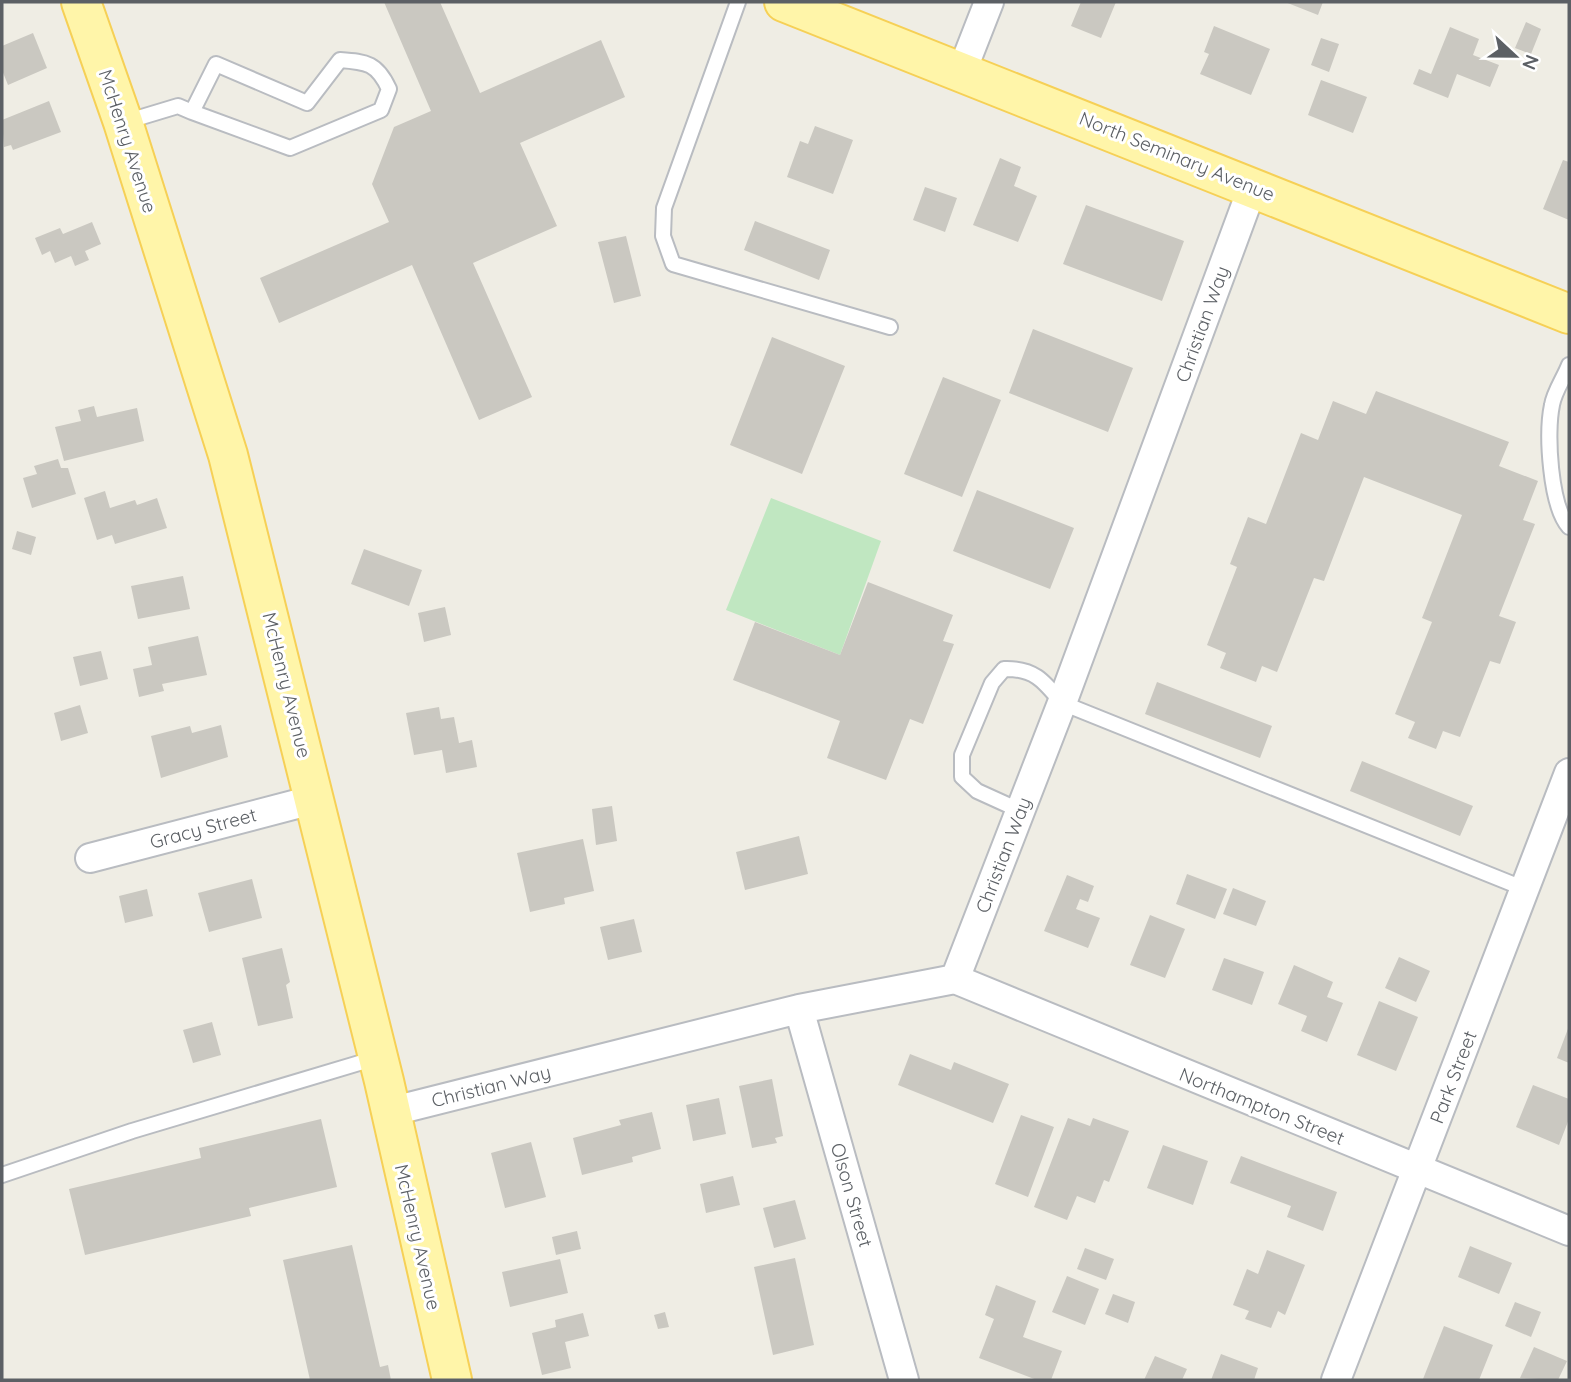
<svg xmlns="http://www.w3.org/2000/svg" width="1571" height="1382" font-family="Quicksand,sans-serif">
<style>
.green{fill:#c0e7c1}
.building{fill:#cac8c1}
.lines{fill:none;stroke-linecap:round;stroke-linejoin:round}
.lane-casing{stroke:#b9bcc1;stroke-width:18}
.street-casing{stroke:#b9bcc1;stroke-width:32}
.primary-casing{stroke:#f6d056;stroke-width:42}
.lane{stroke:#fff;stroke-width:14}
.street{stroke:#fff;stroke-width:28}
.primary{stroke:#fff5a9;stroke-width:38}
.labels{text-anchor:middle;dominant-baseline:central;stroke-width:6;stroke-linejoin:round;paint-order:stroke}
.street-label{font-size:19px;fill:#5c6065;stroke:#fff}
</style>
<rect width="100%" height="100%" fill="#efede4"/>
<path class="green" d="M771 498 881 541 840 655 726 610Z"/>
<path class="building" d="M384 2H440L480 93 601 40 625 97 520 143 557 226 473 263 532 397 479 420 412 265 279 323 260 278 389 222 372 184 394 127 431 111Z
M1081 2H1116L1101 38 1071 26Z
M1285 2H1323L1318 15Z
M1526 22 1541 29 1531 54 1515 48Z
M1214 26 1270 49 1251 95 1200 74 1209 54 1204 52Z
M1450 27 1479 39 1473 55 1499 65 1490 87 1457 74 1448 98 1413 84 1419 69 1431 74Z
M33 33 47 68 8 85 2 70V46Z
M1321 38 1339 44 1329 72 1311 65Z
M1321 80 1367 97 1353 133 1308 115Z
M49 101 61 132 13 150 11 145 4 147 2 120Z
M815 126 853 140 833 194 787 177 800 141 808 144Z
M1000 158 1021 167 1014 186 1037 196 1018 242 973 225Z
M1563 160 1569 162V220L1543 209Z
M925 187 957 198 945 232 913 220Z
M1086 205 1184 241 1162 301 1063 264Z
M755 221 830 250 819 280 744 250Z
M92 222 101 244 85 251 89 260 75 266 71 256 55 263 50 251 42 255 35 238 60 228 63 234Z
M626 236 641 296 614 303 598 242Z
M1033 329 1133 368 1108 432 1009 393Z
M772 337 845 366 802 474 730 445Z
M943 377 1001 400 962 497 904 474Z
M1376 391 1509 442 1499 466 1538 481 1523 520 1535 524 1499 616 1516 622 1500 664 1490 661 1460 737 1443 731 1436 749 1408 738 1415 722 1395 714 1432 622 1422 618 1462 515 1364 477 1324 581 1314 578 1277 672 1262 666 1256 682 1220 668 1226 653 1207 645 1237 567 1230 564 1248 517 1266 524 1301 433 1318 440 1333 401 1366 414Z
M94 406 97 417 137 408 144 441 64 461 55 427 81 421 78 410Z
M58 459 61 468H68L76 494 32 508 23 478 37 474 34 466Z
M977 490 1074 528 1050 589 953 551Z
M105 491 110 508 135 500 137 505 157 498 167 528 115 544 112 535 97 540 84 498Z
M17 531 36 537 31 555 12 549Z
M364 549 422 570 409 606 351 584Z
M183 576 190 609 138 619 131 586Z
M868 582 953 615 943 641 954 644 923 724 910 719 886 780 827 758 840 721 733 680 755 622 840 655Z
M445 607 451 635 424 642 418 613Z
M198 636 207 675 162 684 164 691 139 697 133 669 152 665 148 647Z
M101 651 108 679 80 686 73 657Z
M1157 682 1272 726 1260 758 1145 714Z
M80 705 88 733 61 741 54 713Z
M439 707 441 719 454 717 459 743 472 740 477 767 446 773 442 750 414 755 406 713Z
M221 725 228 757 161 778 151 736 190 726 192 733Z
M1362 761 1473 806 1460 836 1350 791Z
M612 806 617 841 596 845 592 809Z
M799 836 808 874 745 890 736 852Z
M583 839 594 891 564 898 565 904 530 912 517 853Z
M1187 874 1227 889 1215 919 1176 904Z
M1067 875 1094 886 1088 902 1080 899 1076 909 1100 918 1088 948 1044 931Z
M252 879 262 918 209 932 198 893Z
M1233 888 1266 901 1256 926 1223 914Z
M147 889 153 916 125 923 119 896Z
M1150 915 1185 929 1165 978 1130 965Z
M634 919 642 952 608 960 600 927Z
M282 948 290 982 286 985 293 1018 258 1026 242 958Z
M1399 957 1430 971 1416 1002 1385 988Z
M1224 958 1264 972 1252 1005 1212 990Z
M1294 965 1333 982 1327 997 1343 1003 1327 1042 1301 1031 1307 1016 1278 1004Z
M1379 1001 1418 1017 1396 1071 1357 1055Z
M212 1022 221 1055 193 1063 183 1030Z
M1569 1026V1063L1557 1058Z
M910 1054 951 1070 954 1062 1009 1084 993 1123 898 1085Z
M772 1079 783 1136 775 1138 777 1143 752 1148 739 1086Z
M1533 1085 1569 1099V1119L1559 1145 1516 1127Z
M719 1098 726 1134 693 1141 686 1105Z
M652 1112 661 1149 632 1157 633 1162 582 1175 573 1138 621 1125 619 1120Z
M1021 1115 1054 1127 1028 1197 995 1184Z
M1068 1118 1090 1126 1093 1118 1129 1131 1109 1182 1104 1180 1095 1203 1077 1196 1067 1220 1034 1207Z
M321 1119 337 1187 249 1208 251 1216 85 1255 69 1189 201 1158 199 1148Z
M531 1142 546 1197 505 1208 491 1153Z
M1163 1145 1208 1161 1193 1205 1147 1188Z
M1241 1156 1337 1192 1323 1231 1287 1217 1291 1206 1230 1183Z
M733 1176 740 1205 706 1213 700 1184Z
M795 1200 806 1239 774 1248 763 1208Z
M577 1231 581 1249 556 1255 552 1237Z
M352 1245 380 1367 388 1365 391 1380H310L283 1260Z
M1470 1246 1512 1263 1499 1294 1458 1277Z
M1085 1248 1114 1259 1106 1280 1077 1269Z
M1267 1250 1305 1265 1285 1315 1278 1311 1271 1328 1245 1319 1249 1311 1233 1305 1247 1269 1258 1274Z
M795 1258 814 1345 773 1355 754 1267Z
M560 1259 568 1293 510 1307 502 1272Z
M1067 1276 1099 1289 1085 1325 1052 1312Z
M996 1285 1036 1301 1023 1337 1062 1351 1051 1380H1037L979 1358 994 1319 985 1315Z
M1113 1294 1135 1302 1128 1323 1105 1314Z
M1515 1302 1541 1312 1531 1337 1505 1326Z
M665 1312 669 1327 658 1329 654 1315Z
M583 1313 589 1336 565 1342 571 1368 542 1375 532 1333 556 1327 555 1320Z
M1444 1326 1493 1345 1479 1380 1423 1379Z
M1534 1347 1567 1361 1558 1380 1520 1378Z
M1221 1354 1258 1368 1254 1380H1211Z
M1155 1356 1187 1369 1182 1380H1144Z"/>
<g class="lines">
<g class="lane-casing">
<path id="lane" d="M738 2 664 208 663 236 673 264 890 327
M125 122 178 106 192 112 290 148 381 110 389 89C377 63 367 62 340 60L307 103 216 64 192 112
M1569 365C1564 378 1554 392 1552 405 1546 433 1550 506 1569 527
M1021 811 977 791 962 777V755L992 683 1004 669C1034 668 1044 681 1062 703L1525 889
M2 1175 132 1131 376 1058"/>
</g>
<g class="street-casing">
<path id="street" d="M962 71 989 2
M90 858 316 799
M955 979 1569 1231
M799 1009 904 1380
M389 1112 799 1009 955 979 1062 703 1253 186
M1336 1380 1569 773"/>
</g>
<g class="primary-casing">
<path id="primary" d="M81 2 123 122 228 455 384 1081 452 1380
M784 2 1569 314"/>
</g>
<use href="#lane" class="lane"/>
<use href="#street" class="street"/>
<use href="#primary" class="primary"/>
</g>
<g class="labels">
<g class="street-label">
<text transform="translate(128 141) rotate(72)">McHenry Avenue</text>
<text transform="translate(1177 156) rotate(22)">North Seminary Avenue</text>
<text transform="translate(1202 324) rotate(-70)">Christian Way</text>
<text transform="translate(287 685) rotate(76)">McHenry Avenue</text>
<text transform="translate(203 828) rotate(-15)">Gracy Street</text>
<text transform="translate(1003 855) rotate(-69)">Christian Way</text>
<text transform="translate(1453 1077) rotate(-69)">Park Street</text>
<text transform="translate(491 1086) rotate(-14)">Christian Way</text>
<text transform="translate(1262 1106) rotate(22)">Northampton Street</text>
<text transform="translate(852 1195) rotate(74)">Olson Street</text>
<text transform="translate(418 1237) rotate(77)">McHenry Avenue</text>
</g>
</g>
<rect width="1571" height="1382" fill="none" stroke="#5c6065" stroke-width="7"/>
<g transform="translate(1515 56) rotate(112)" stroke="#ffffff" stroke-width="5" paint-order="stroke">
<path d="M0-5L12 26L0 18L-12 26Z" fill="#5c6065"/>
<text y="-10" font-size="19" font-weight="bold" text-anchor="middle" fill="#5c6065">N</text>
</g>
</svg>
